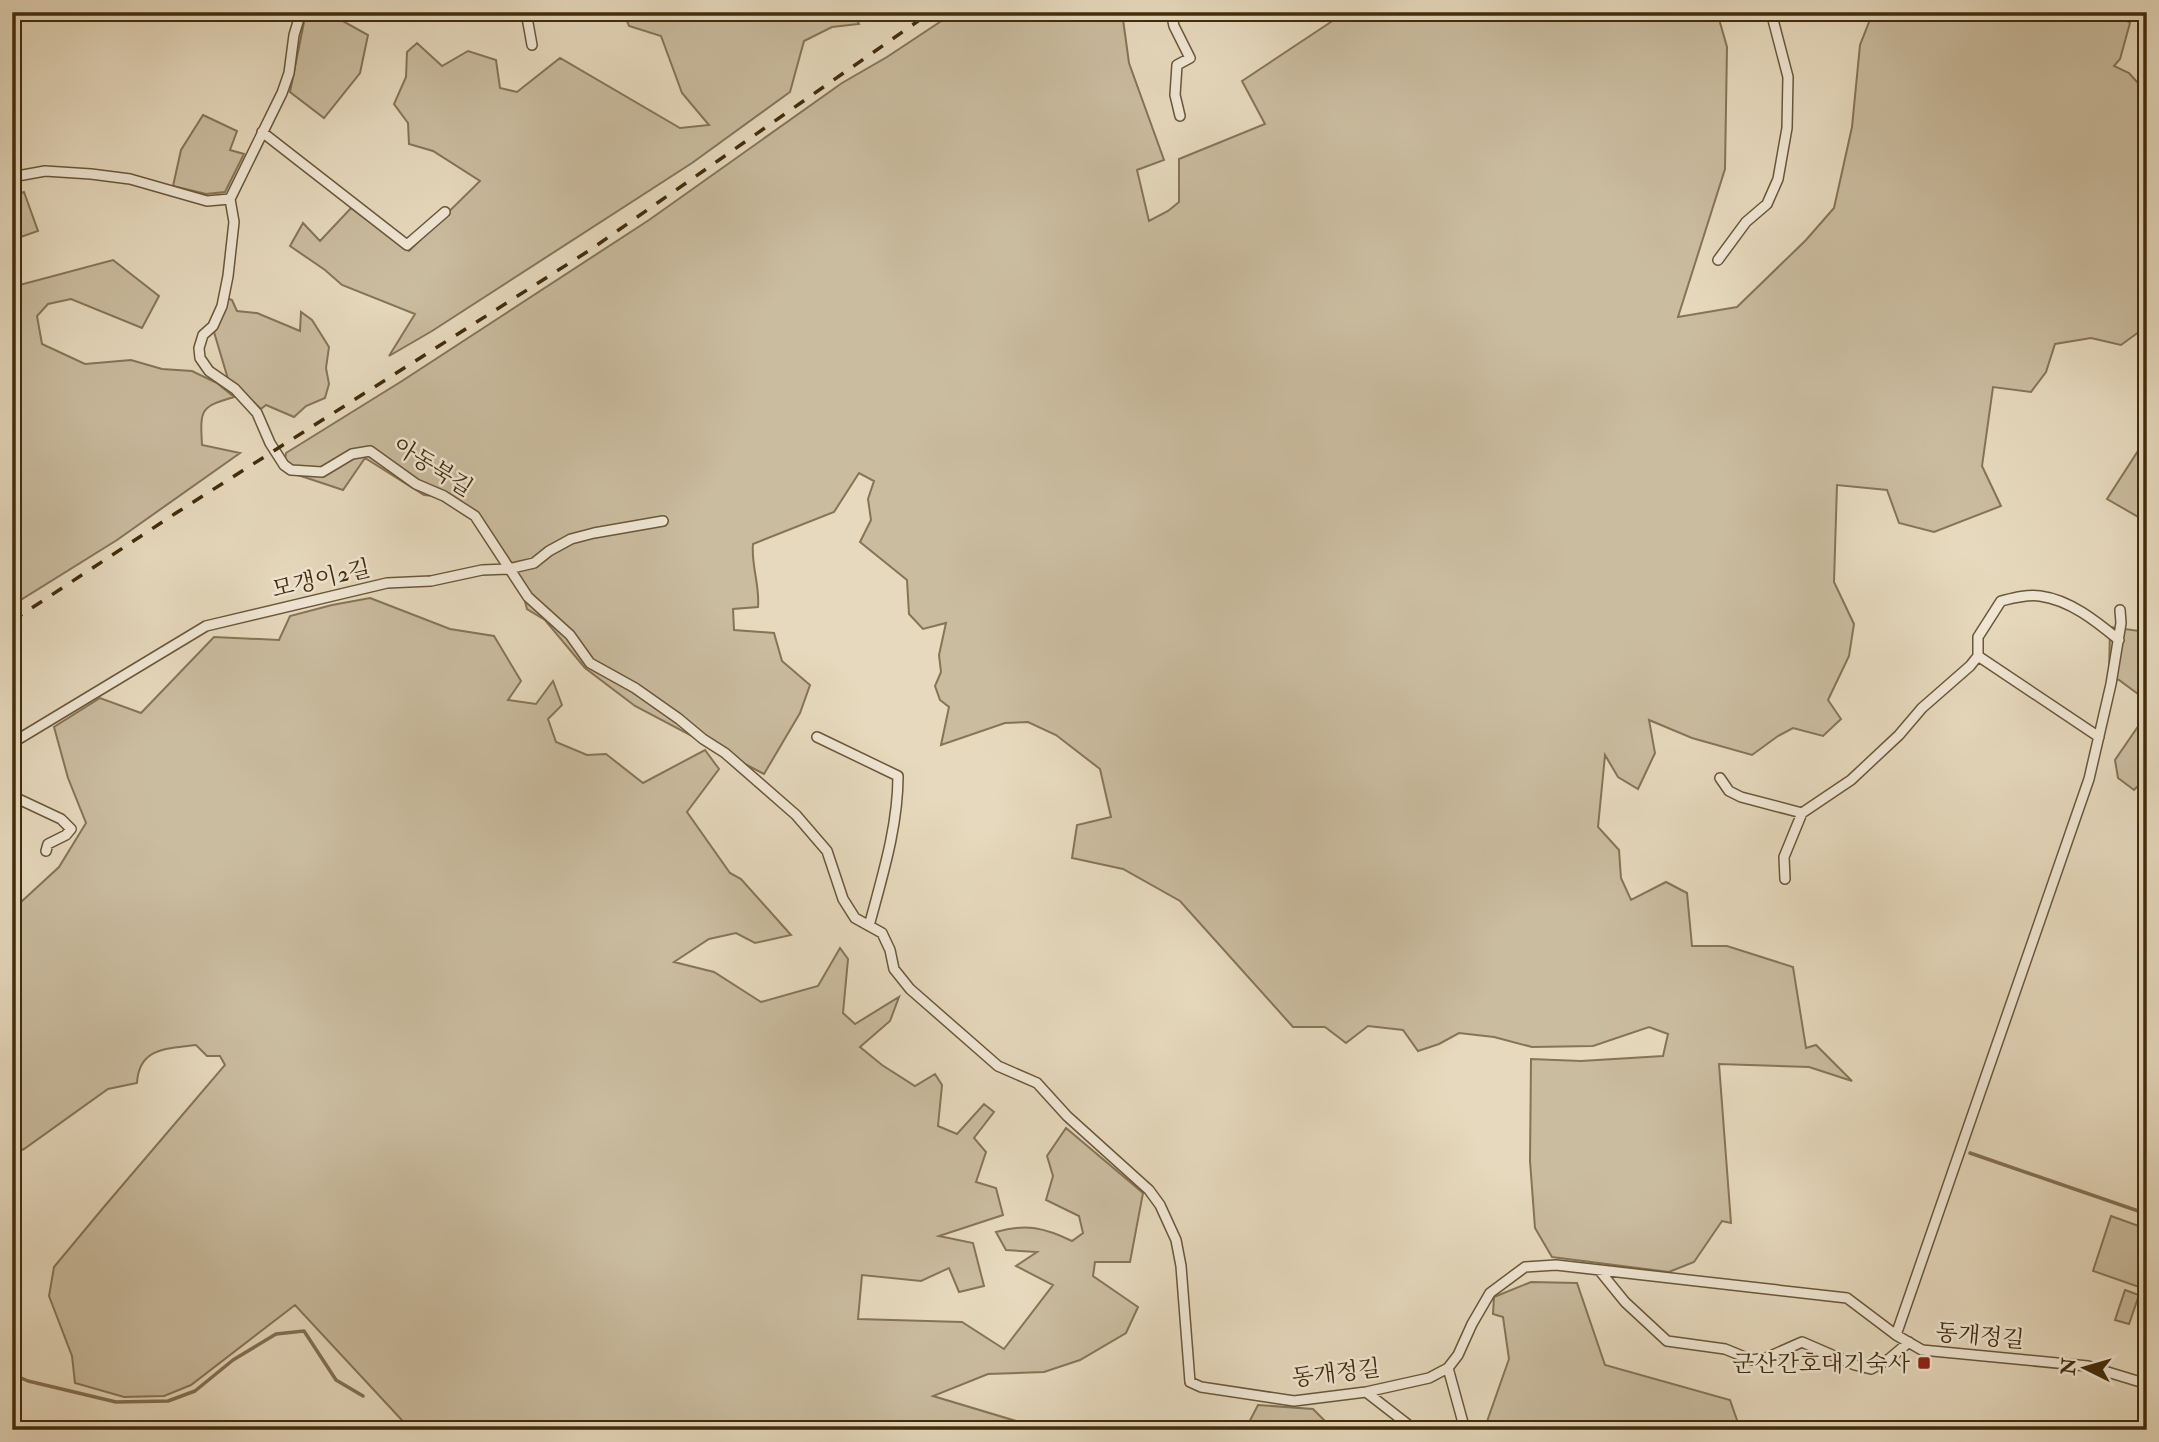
<svg xmlns="http://www.w3.org/2000/svg" width="2159" height="1442" font-family="'IM FELL Double Pica','Noto Serif KR',serif">
<style>
.green{fill:#cabc9f;stroke:#867455;stroke-width:2}
.lines{fill:none;stroke-linecap:round;stroke-linejoin:round}
.stream{stroke:#837051;stroke-width:3.5}
.minor-casing{stroke:#6b5738;stroke-width:12}
.minor{stroke:#efe6d4;stroke-width:9}
.rail{stroke:#422c0b;stroke-width:3.5;stroke-dasharray:12 12;stroke-linecap:butt}
.poi-dot{fill:#8f2418;stroke:#efe6d4;stroke-width:2.5}
.labels{text-anchor:middle;dominant-baseline:central;stroke-width:5;stroke-linejoin:round;paint-order:stroke}
.street-label{font-size:23px;fill:#422c0b;stroke:#efe6d4}
.poi-label{font-size:23px;fill:#422c0b;stroke:#efe6d4;text-anchor:end}
</style>
<rect width="100%" height="100%" fill="#e6d9bd"/>
<filter id="stains"><feTurbulence type="fractalNoise" baseFrequency=".00286" numOctaves="4"/><feColorMatrix values="0 0 0 0 .2 0 0 0 0 .09 0 0 0 0 .02 0 0 0 .5 -.17"/></filter>
<radialGradient id="worn" r=".72"><stop offset=".6" stop-color="#630" stop-opacity="0"/><stop offset="1" stop-color="#630" stop-opacity=".3"/></radialGradient>
<path class="green" d="M306 12H336L339 19 368 35 360 73 324 118 290 92Z
M623 12H853L859 24 832 27 804 41 790 92 692 163 432 331 389 356 415 314 342 285 325 270 290 246 303 223 320 241 351 208 409 251 480 181 433 151 409 144 408 123 394 104 406 77 407 52 417 43 442 66 468 51 496 60 500 88 517 92 560 58 680 128 709 125 682 93 661 36 629 26Z
M955 12H1122L1129 63 1164 160 1137 170 1149 221 1168 211 1179 202V159L1265 124 1242 81 1346 12H1717L1727 47 1725 169 1678 317 1737 307 1806 240 1834 208 1852 127 1860 45 1873 12H2112L2130 23 2120 59 2114 66 2129 73 2147 93V326L2121 345 2091 338 2055 344 2046 372 2031 392 1993 387 1982 466 2001 506 1934 532 1899 523 1887 490 1837 485 1834 582 1854 624 1849 656 1828 700 1841 719 1823 736 1793 728 1778 736 1752 755 1692 738 1649 720 1655 753 1638 789 1618 777 1605 755 1598 827 1619 850 1621 878 1631 900 1666 882 1687 893 1692 946H1727L1793 967 1806 1048 1816 1045 1852 1081 1809 1067 1719 1064 1731 1223 1722 1221 1694 1262 1669 1272 1552 1257 1535 1228 1530 1161 1531 1059 1581 1061 1663 1056 1668 1034 1649 1027 1593 1046 1532 1047 1494 1037 1459 1033 1439 1044 1418 1051 1403 1030 1368 1026 1346 1043 1325 1027H1293L1180 901 1123 869 1072 858 1077 825 1111 817 1100 769 1056 735 1028 722 1005 723 941 745 949 707 940 700 935 686 941 672 939 655 946 623 923 629 909 614 907 580 860 542 871 520 868 499 874 481 859 473 834 512 753 544C751 566 760 585 758 607L733 609 734 630 774 633 782 661 810 685 800 713 764 774 635 706 585 668 545 620 527 609 518 574 456 498 424 495 365 458 343 490 283 470 286 453 402 381 649 220 842 83 887 57Z
M203 115 237 131 230 150 244 154 225 192 206 194 173 186 181 150Z
M24 192 38 231 12 240V196Z
M113 260 159 296 142 328 71 299 48 304 37 316 42 344 85 364 131 360 162 369 192 371 217 383 234 397C200 407 200 409 202 445L240 453 117 540 19 601 12 586V287Z
M227 298 232 300 237 311 257 313 300 331 301 312 312 320 329 347 326 368 329 384 325 398 306 406 294 417 266 405 261 409 228 379 214 332Z
M2147 437V522L2107 499Z
M370 598 450 629 494 636 521 681 508 700 536 704 553 681 562 705 548 719 556 742 587 755 606 754 643 783 705 750 719 769 687 812 730 873 741 879 791 935 755 943 736 933 709 939 674 962 714 972 761 1002 818 986 840 948 848 959 843 1013 855 1024 899 997 890 1021 860 1047 882 1065 915 1086 935 1074 942 1085 938 1126 957 1134 984 1104 994 1112 974 1138 986 1152 976 1182 996 1188 1003 1215 939 1236 973 1243 984 1286 959 1292 949 1268 921 1281 862 1275 858 1319 962 1322 1004 1349 1053 1285 1016 1266 1037 1252 1006 1250 996 1232C1026 1223 1045 1228 1072 1241L1083 1233 1079 1216 1046 1200 1053 1176 1047 1156 1066 1128 1143 1193 1130 1262H1095L1093 1276 1138 1307 1126 1333 1080 1360 1044 1372 988 1374 933 1396 1016 1421 1012 1430H411L295 1305 191 1385 164 1396 124 1397 75 1383 72 1356 49 1296 54 1267 103 1208 225 1065 220 1056H207L196 1045C167 1049 139 1047 137 1083L108 1089 24 1149 12 1154V891L20 903 59 867 86 823 68 778 54 727 100 698 141 713 214 637 279 640 290 616 332 605Z
M2110 627 2147 632V777L2134 790 2118 778 2115 760 2139 725 2138 694 2119 680 2109 677Z
M2111 1216 2147 1229V1273L2142 1288 2093 1271Z
M1531 1282 1577 1283 1605 1365 1730 1400 1738 1423 1736 1430H1484L1509 1359 1503 1317 1493 1314 1494 1297Z
M2125 1290 2139 1295 2129 1324 2115 1320Z
M1258 1405 1313 1409 1334 1430H1245Z"/>
<g class="lines">
<path class="stream" d="M1970 1153 2147 1214
M12 1374 28 1381 116 1402 168 1401 195 1391 233 1360 276 1334 304 1331 336 1380 363 1396"/>
<g class="minor-casing">
<path id="minor" d="M301 12 294 35 289 73 282 93 230 199 234 222 228 276 222 306 213 326 203 335 199 348 200 358 209 371 235 389 257 413 270 443 284 465 291 470 322 472 352 454 370 451 416 484 444 496 475 516 528 597 570 635 590 663 635 688 679 719 703 739 725 753 796 815 827 851 843 899 855 918 882 933 890 950 894 969 910 989 998 1066 1037 1083 1067 1116 1149 1190 1160 1205 1176 1240 1181 1266 1190 1382 1201 1387 1294 1401 1366 1392 1429 1378 1448 1368 1458 1355 1472 1324 1490 1293 1525 1267 1556 1265 1847 1298 1896 1335 1922 1350 2088 1366 2147 1384
M526 12 532 45
M1171 12 1174 26 1190 58 1177 65 1175 95 1180 116
M262 132 407 245 445 212
M12 177 45 171 91 174 130 179 207 201 230 199
M1718 260 1746 222 1767 204 1778 179 1787 128 1788 77 1771 12
M1978 656 2099 737
M817 737 898 776C898 827 882 877 869 926
M12 743 206 626 387 583 431 581 482 570 508 569 534 563 549 551 571 539 594 533 663 521
M1720 778 1729 791 1741 797 1802 813
M12 796 61 819 71 829 66 835 48 844 46 851
M1785 879 1784 857 1802 813 1851 780 1899 735 1922 708 1970 666 1978 656V637L2001 601C2013 598 2027 594 2040 596 2070 600 2096 621 2119 640
M1599 1270 1625 1302 1667 1341 1725 1349 1752 1360 1766 1358 1802 1342 1855 1365 1871 1369 1889 1359 1909 1342
M1896 1335 2089 779 2111 684 2121 623 2120 610
M1448 1368 1465 1430
M1366 1392 1415 1430"/>
</g>
<use href="#minor" class="minor"/>
<path class="rail" d="M12 621 176 513 590 250 931 12"/>
</g>
<rect class="poi-dot" x="1917" y="1356" width="14" height="14" rx="3.5"/>
<g class="labels">
<g class="street-label">
<text transform="translate(433 467) rotate(32)">아동북길</text>
<text transform="translate(321 579) rotate(-13)">모갱이2길</text>
<text transform="translate(1980 1336) rotate(5)">동개정길</text>
<text transform="translate(1336 1373) rotate(-7)">동개정길</text>
</g>
<g class="poi-label">
<text x="1910" y="1363">군산간호대기숙사</text>
</g>
</g>
<rect width="2159" height="1442" fill="none" stroke="#e6d9bd" stroke-width="42"/>
<rect x="14" y="14" width="2131" height="1414" fill="none" stroke="#422c0b" stroke-width="3.5"/>
<rect x="21" y="21" width="2117" height="1400" fill="none" stroke="#422c0b" stroke-width="2"/>
<g transform="translate(2085 1368) rotate(275)" stroke="#efe6d4" stroke-width="5" paint-order="stroke">
<path d="M0-5L12 26L0 18L-12 26Z" fill="#422c0b"/>
<text y="-10" font-size="19" font-weight="bold" text-anchor="middle" fill="#422c0b">N</text>
</g>
<rect width="100%" height="100%" filter="url(#stains)"/>
<rect width="100%" height="100%" fill="url(#worn)"/>
</svg>
